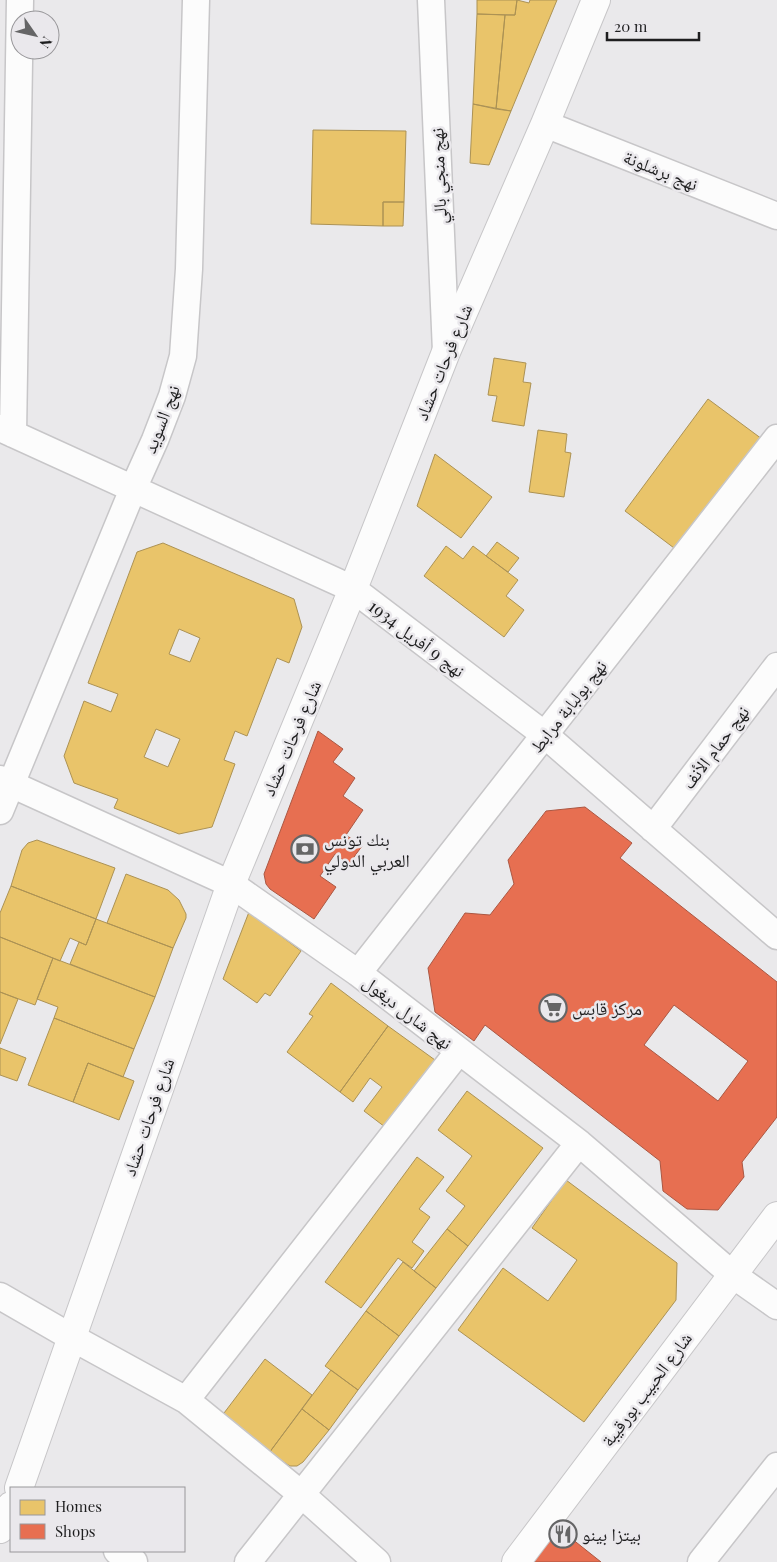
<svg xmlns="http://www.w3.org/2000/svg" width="777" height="1562" font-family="'Playfair Display','Noto Naskh Arabic',serif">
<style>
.homes{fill:#e9c46a;stroke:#ac9254;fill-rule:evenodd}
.shops{fill:#e76f51;stroke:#ab5742;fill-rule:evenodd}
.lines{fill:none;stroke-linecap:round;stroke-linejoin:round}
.street-casing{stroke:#c7c6c8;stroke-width:29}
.secondary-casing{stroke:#c7c6c8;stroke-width:30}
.street{stroke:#fcfcfc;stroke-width:26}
.secondary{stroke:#fcfcfc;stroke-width:28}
.labels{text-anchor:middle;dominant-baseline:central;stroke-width:5;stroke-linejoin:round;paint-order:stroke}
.street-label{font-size:18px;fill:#1e1e1f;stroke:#eae8ec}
.poi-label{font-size:18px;fill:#1e1e1f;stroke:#eae8ec;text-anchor:start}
</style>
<rect width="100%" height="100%" fill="#eae9eb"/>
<path class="homes" d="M477 0H517L515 15 477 14Z
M517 0 529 3 530 0H557L511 111 496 109 505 15H515Z
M477 14 505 15 496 109 473 104Z
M473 104 511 111 489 165 470 163Z
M313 130 406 131 404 202H383V226L311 224Z
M383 202H404L403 226H383Z
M494 358 526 363 523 382 531 383 524 426 492 421 497 396 488 395Z
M708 399 762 439 678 551 625 511Z
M538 430 567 434 565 452 571 453 564 497 529 492Z
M435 454 492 497 461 538 417 506Z
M497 542 519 558 508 572 486 556Z
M163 543 294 599 302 627 289 663 277 658 247 736 235 731 224 760 235 764 212 827 179 834 114 808 118 799 74 783 64 756 84 701 111 712 118 694 88 683 137 552ZM179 629 200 638 190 662 169 654ZM156 729 180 739 168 767 144 757Z
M446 546 463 559 473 546 518 580 506 596 524 610 504 637 424 576Z
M37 840 115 868 96 919 11 886 22 850 28 843Z
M126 874 168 890 179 900 186 914V918L173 948 107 923Z
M11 886 96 919 86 945 70 938 60 961 0 937V913Z
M249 912 301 951 270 996 265 993 257 1003 223 979Z
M96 919 173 948 155 997 70 964 79 942 86 945Z
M0 937 53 958 35 1005 0 992Z
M53 958 155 997 134 1049 54 1018 58 1007 37 999Z
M331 983 388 1026 340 1092 287 1052 313 1016 309 1014Z
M0 992 18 999 0 1044Z
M54 1018 134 1049 123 1077 88 1063 73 1102 28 1085Z
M388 1026 435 1060 385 1127 364 1111 382 1087 370 1078 353 1102 340 1092Z
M0 1048 26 1058 17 1081 0 1075Z
M88 1063 134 1081 119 1120 73 1102Z
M467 1091 543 1148 468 1246 447 1229 465 1206 446 1191 472 1156 438 1130Z
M417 1157 444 1177 419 1209 430 1217 412 1242 424 1251 412 1268 398 1258 361 1308 325 1282Z
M566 1180 677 1263 676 1300 584 1422 458 1330 503 1268 548 1301 577 1260 532 1228Z
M447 1229 468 1246 436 1288 414 1271Z
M403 1262 436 1288 399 1336 366 1311Z
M366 1311 399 1336 358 1390 325 1366Z
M265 1359 312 1395 269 1453 221 1417Z
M331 1370 358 1390 329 1430 302 1409Z
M302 1409 329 1430 303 1462 297 1466H290L269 1453Z"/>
<path class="shops" d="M318 731 343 749 333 762 355 778 343 796 363 810 346 835 362 846 349 864 335 854 320 876 336 887 314 919 270 889 266 884 264 874Z
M585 807 632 843 620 858 777 982V1117L742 1162 744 1177 718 1210 687 1209 663 1191 660 1161 485 1025 474 1041 435 1012 428 968 465 913 490 915 514 884 508 860 546 811ZM674 1005 748 1061 718 1101 644 1045Z
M542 1515 601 1562H533Z"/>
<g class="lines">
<g class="street-casing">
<path id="street" d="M431 0 446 352
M545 124 777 216
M0 428 353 589 545 735 777 936
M13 434 20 0
M0 779 231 884 358 973 579 1143 733 1275 777 1306
M0 811 133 489 155 440 172 396 183 356 189 269 196 0
M653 829 777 666
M358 973 777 438
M0 1296 71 1337 186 1400 301 1494 377 1562
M186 1400 459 1051
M117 1551 134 1562
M248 1562 579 1143
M701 1562 777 1466"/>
</g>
<g class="secondary-casing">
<path id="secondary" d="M19 1488 231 884 353 589 446 352 545 124 596 0
M0 1529 11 1506
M516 1562 777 1216"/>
</g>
<use href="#street" class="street"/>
<use href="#secondary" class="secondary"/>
</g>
<defs>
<g id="bank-ring" transform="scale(1.4375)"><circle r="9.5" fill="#eae8ec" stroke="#656566" stroke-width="1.5"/><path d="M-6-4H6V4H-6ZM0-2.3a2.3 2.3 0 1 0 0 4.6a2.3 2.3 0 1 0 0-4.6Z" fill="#656566"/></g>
<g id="supermarket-ring" transform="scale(1.4375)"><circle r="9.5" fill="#eae8ec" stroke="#656566" stroke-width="1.5"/><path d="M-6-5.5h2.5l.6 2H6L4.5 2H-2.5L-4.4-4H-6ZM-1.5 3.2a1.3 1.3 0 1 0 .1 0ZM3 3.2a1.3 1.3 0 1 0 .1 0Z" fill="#656566"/></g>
<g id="restaurant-ring" transform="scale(1.4375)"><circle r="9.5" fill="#eae8ec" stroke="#656566" stroke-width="1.5"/><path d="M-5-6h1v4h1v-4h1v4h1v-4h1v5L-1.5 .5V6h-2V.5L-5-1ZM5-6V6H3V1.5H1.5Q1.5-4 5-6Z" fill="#656566"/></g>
</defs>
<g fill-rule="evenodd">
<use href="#bank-ring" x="305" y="849"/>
<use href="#supermarket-ring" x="553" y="1008"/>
<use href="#restaurant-ring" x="563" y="1534"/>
</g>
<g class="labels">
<g class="street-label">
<text transform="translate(661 170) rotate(22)">نهج برشلونة</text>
<text transform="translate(438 176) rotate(-92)">نهج منجي بالي</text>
<text transform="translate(443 362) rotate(-68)">شارع فرحات حشاد</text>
<text transform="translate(161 419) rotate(-69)">نهج السويد</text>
<text transform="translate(417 638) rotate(37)">نهج 9 أفريل 1934</text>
<text transform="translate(568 706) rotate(-52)">نهج بولبابة مرابط</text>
<text transform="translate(291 738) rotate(-67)">شارع فرحات حشاد</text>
<text transform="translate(715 747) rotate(-53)">نهج حمام الأنف</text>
<text transform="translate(408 1012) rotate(38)">نهج شارل ديغول</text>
<text transform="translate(148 1117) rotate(-71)">شارع فرحات حشاد</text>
<text transform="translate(646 1389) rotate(-53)">شارع الحبيب بورقيبة</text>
</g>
<g class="poi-label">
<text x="324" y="839">بنك تونس<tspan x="324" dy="21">العربي الدولي</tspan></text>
<text x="572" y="1008">مركز قابس</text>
<text x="582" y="1534">بيتزا بينو</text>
</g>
</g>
<rect x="10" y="1487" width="175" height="65" fill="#eae8ec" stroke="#98979a"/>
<rect x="20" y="1500" width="25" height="15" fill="#e9c46a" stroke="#98979a"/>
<text x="55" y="1512" font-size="15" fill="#1e1e1f">Homes</text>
<rect x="20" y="1524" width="25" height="15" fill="#e76f51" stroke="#98979a"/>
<text x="55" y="1537" font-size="15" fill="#1e1e1f">Shops</text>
<g transform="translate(35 35) rotate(124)"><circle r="24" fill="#eae8ec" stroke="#98979a"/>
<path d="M0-4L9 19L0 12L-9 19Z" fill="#656566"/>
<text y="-8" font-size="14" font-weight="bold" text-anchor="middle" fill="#1e1e1f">N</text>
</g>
<path d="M607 32v8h92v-8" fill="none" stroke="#1e1e1f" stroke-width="2.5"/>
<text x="614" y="32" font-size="15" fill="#1e1e1f" stroke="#eae8ec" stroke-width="4" paint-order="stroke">20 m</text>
</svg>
